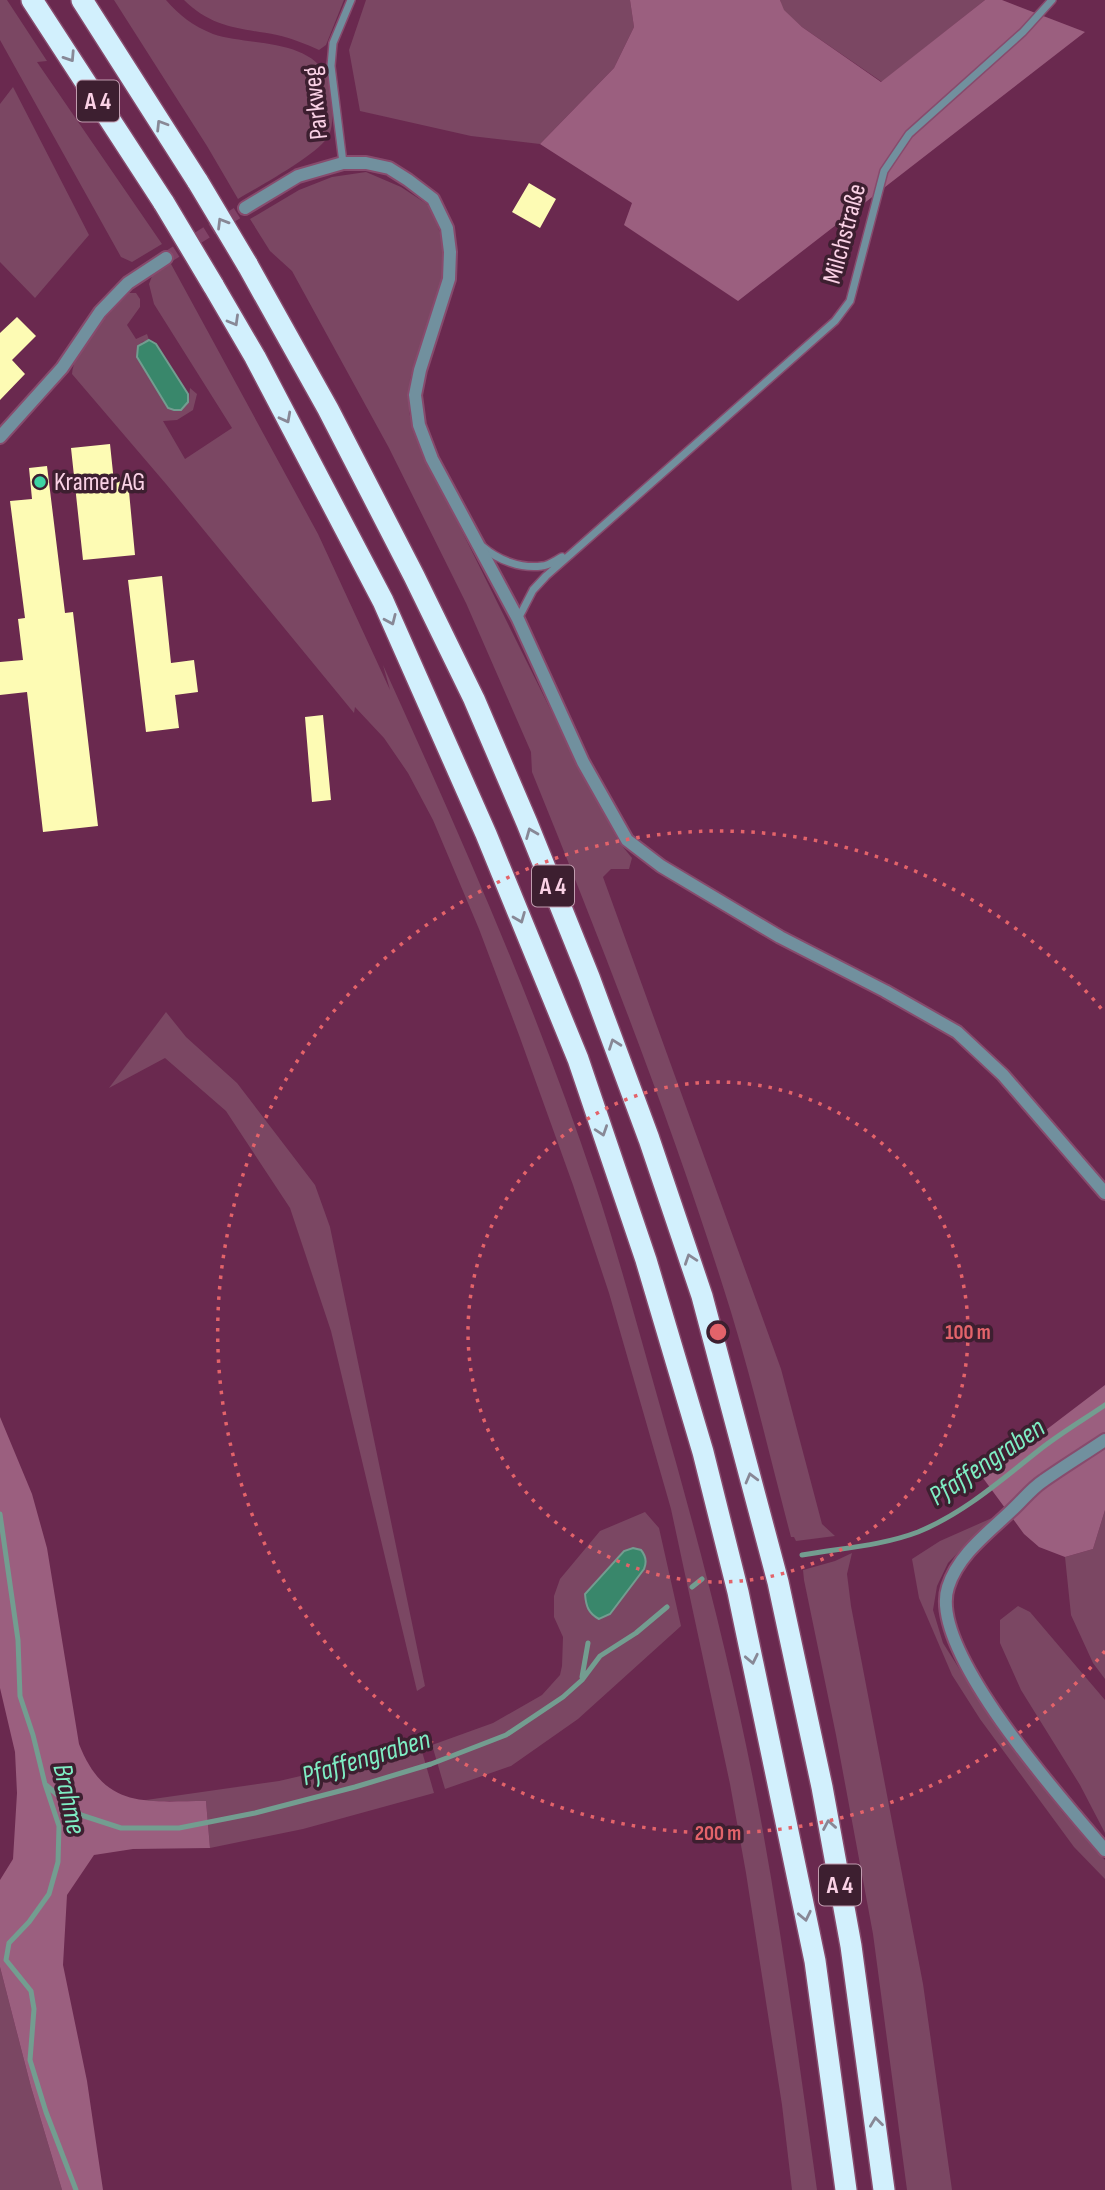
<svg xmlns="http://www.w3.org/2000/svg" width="1105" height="2190" font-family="'Sofia Sans Condensed',sans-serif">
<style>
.green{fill:#7b4763}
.forest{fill:#9b5f7f}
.water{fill:#39876b;stroke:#739d90;stroke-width:2}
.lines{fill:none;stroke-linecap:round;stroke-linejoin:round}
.stream{stroke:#739d90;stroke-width:5}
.building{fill:#fdfbb4}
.tertiary-tunnel{stroke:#804266;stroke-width:12;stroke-dasharray:12 6;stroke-linecap:butt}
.minor-casing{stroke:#874b6d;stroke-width:10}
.tertiary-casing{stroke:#874b6d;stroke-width:16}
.motorway-casing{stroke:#874b6d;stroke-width:24}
.minor{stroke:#71909e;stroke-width:7}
.tertiary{stroke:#71909e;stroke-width:12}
.motorway{stroke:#d2f0fd;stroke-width:21}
.motorway-bridge-casing{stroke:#874b6d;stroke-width:24;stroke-linecap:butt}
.motorway-bridge{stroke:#d2f0fd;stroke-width:21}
.oneway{stroke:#888896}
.ring{fill:none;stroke:#e3636a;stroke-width:3.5;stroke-dasharray:3.5 7}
.poi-dot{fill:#3dd4a3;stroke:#3d1f30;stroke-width:2.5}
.labels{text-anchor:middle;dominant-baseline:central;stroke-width:7;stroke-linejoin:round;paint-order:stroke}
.shield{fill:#3d1f30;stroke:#c19caf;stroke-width:2}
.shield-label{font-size:24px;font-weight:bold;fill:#fad1e5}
.street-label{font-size:26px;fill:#fad1e5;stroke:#3d1f30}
.poi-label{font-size:26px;fill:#fad1e5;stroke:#3d1f30;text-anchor:start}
.water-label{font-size:28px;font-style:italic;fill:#7eedc3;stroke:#3d1f30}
.centre{fill:#e3636a;stroke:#3d1f30;stroke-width:3.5}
.ring-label{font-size:21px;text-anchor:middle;font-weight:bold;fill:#e3636a;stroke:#3d1f30;stroke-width:7;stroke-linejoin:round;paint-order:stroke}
</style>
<rect width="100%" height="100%" fill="#6a294f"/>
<path class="green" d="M0 0H7L47 61 37 62 162 244 132 262 121 257 0 40Z
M114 0H166C179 15 193 26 213 34 247 46 309 37 328 78 331 84 331 91 331 98 332 111 334 123 329 135 321 153 258 187 238 199L207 146Z
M184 0H344L326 45 319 50C306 44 291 38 277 35 240 28 212 28 184 0Z
M366 0H630L634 27 614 68 540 144 471 136 360 111 349 50Z
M780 0H985L882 82 802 27 783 10Z
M13 87 89 235 35 298 0 262V104Z
M366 172 401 187 430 206 442 238 443 275 410 379 409 413 418 440 436 479 588 785 619 842 632 858 629 869H611L603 877 781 1369 822 1524 835 1536 796 1541 794 1537H791C771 1462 754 1387 731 1312 674 1128 604 950 532 772L531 752 466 603 389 448 292 271 270 251 250 219 299 190 332 177Z
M171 264 318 534 390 690 383 665C460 835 536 1006 595 1184 619 1257 639 1332 660 1406 700 1545 736 1684 762 1826 784 1947 800 2069 817 2190H792L782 2105 746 1873 730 1784 671 1509 609 1293 573 1185 519 1035 479 929 433 820 408 773 384 738 355 707 354 713 166 484 72 374C73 351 112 309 129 293H136L140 299V307L127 325 136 339 147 334 149 340 142 342 137 357 165 403 174 410H181L189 399 190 388 197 394 193 410 177 420 163 421 185 459 232 428 154 304 149 284 152 276Z
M166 1012 186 1037 237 1083 315 1185 330 1227 425 1686 417 1691 331 1331 290 1208 226 1111 165 1058 109 1088Z
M1105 1510V1679L1093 1663 1071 1615 1065 1557 1093 1549Z
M645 1512 659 1528 681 1626 578 1719 511 1766 445 1789 432 1745 493 1723 542 1695 560 1675 562 1666 563 1637 554 1617V1596L560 1579 600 1531Z
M992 1518 948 1563 937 1586 933 1610 943 1643 993 1722 1063 1813 1105 1860V1879L1074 1847 980 1719 952 1675 919 1598 912 1559 940 1541Z
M852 1553 847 1574 851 1606 923 1984 952 2190H907L873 1934 836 1735 804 1580 803 1570 835 1561Z
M1018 1606 1030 1612 1105 1700V1833L1080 1785 1021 1690 1000 1643V1620Z
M421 1748 434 1793 303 1829 210 1848 206 1801H139L279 1781Z
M0 1967 31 2087 62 2190H0Z"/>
<path class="forest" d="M630 0H780L784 10 802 27 881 82 985 0H1002L1085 32 738 301 624 225 632 203 540 144 614 68 634 27Z
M1105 1385V1510L1093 1549 1065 1557 1039 1547 1024 1534 983 1478Z
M0 1417 32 1494 47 1548 79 1744C105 1810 145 1801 206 1801L210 1848 133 1849 94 1855 67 1895 63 1965 87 2081 103 2190H62L31 2087 0 1967V1880L13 1859 17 1793 15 1752 0 1688Z"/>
<path class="water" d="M149 340 156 344 188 394V402L181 410H174L168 408 137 357 138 346Z
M633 1548 641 1550C646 1556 647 1562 644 1569L610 1614 599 1619C588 1613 586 1606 585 1594L624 1551Z"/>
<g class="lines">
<path class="stream" d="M0 1514 18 1640 20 1696 33 1735 45 1784 59 1826 58 1862 49 1894 29 1922 9 1943 6 1960 31 1991 34 2009 30 2060 46 2112 76 2190
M802 1555C841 1548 881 1546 918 1532 964 1513 1000 1481 1038 1451 1059 1434 1083 1420 1105 1405
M692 1587 702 1579
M582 1677 588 1643
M46 1785 81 1815 121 1828H179L255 1813 355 1787 431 1764 506 1735 563 1697 582 1680 600 1656 636 1633 667 1607"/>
</g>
<path class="building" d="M529 183 556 199 540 228 512 212Z
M17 317 36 336 12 360 25 374 0 400V333Z
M110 444 114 482 128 481 135 555 83 560 71 448Z
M47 466 65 613 73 612 98 826 43 832 27 692 0 695V662L23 660 18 619 25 618 10 501 32 499 29 468Z
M162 576 171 663 194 660 198 692 175 695 179 728 146 732 128 580Z
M323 715 331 800 312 802 305 717Z"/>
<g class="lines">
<path class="tertiary-tunnel" d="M166 258 245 208"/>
<g class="minor-casing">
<path id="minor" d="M343 163 331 66 333 43 351 0
M483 547C498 560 521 569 542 566 548 566 556 560 562 557
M518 619 533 590 546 576 835 321 850 301 884 171 909 134 1023 32 1052 0"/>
</g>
<g class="tertiary-casing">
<path id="tertiary" d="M245 208 298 176 343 163H366L389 168 408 180 433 199 447 228 450 252 449 279 420 370 415 395 419 425 432 459 518 619 583 762 627 840 661 866 780 937 885 991 957 1032 1003 1075 1105 1193
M0 437 62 368 100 312 128 283 166 258
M1105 1440C1084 1454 1063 1467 1043 1481 1031 1489 1022 1501 1012 1510 988 1533 958 1555 948 1587 927 1650 1065 1803 1105 1850"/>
</g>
<g class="motorway-casing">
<path id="motorway" d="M32 0 164 203
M82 0 198 182
M247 264 328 409 414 576 474 699 527 823 589 977 649 1139 702 1296 778 1582 822 1787 851 1946 884 2190
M213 285 255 357 383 601 486 834 578 1059 646 1260 703 1452 738 1592 815 1961 846 2190"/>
</g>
<use href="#minor" class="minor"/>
<use href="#tertiary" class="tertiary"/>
<use href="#motorway" class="motorway"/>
<g class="motorway-bridge-casing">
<path id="motorway-bridge" d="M198 182 247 264
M164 203 213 285"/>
</g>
<use href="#motorway-bridge" class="motorway-bridge"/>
</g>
<defs><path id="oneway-chevron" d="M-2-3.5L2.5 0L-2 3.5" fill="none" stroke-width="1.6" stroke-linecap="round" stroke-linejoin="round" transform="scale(1.75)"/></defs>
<g class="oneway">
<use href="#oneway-chevron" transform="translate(70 57) rotate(57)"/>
<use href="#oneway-chevron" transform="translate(161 125) rotate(-122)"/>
<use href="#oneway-chevron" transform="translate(222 223) rotate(-121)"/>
<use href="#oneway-chevron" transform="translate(234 321) rotate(60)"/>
<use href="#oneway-chevron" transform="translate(286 418) rotate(62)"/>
<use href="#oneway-chevron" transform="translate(391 620) rotate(66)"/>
<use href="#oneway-chevron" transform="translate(531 833) rotate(-112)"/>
<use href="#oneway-chevron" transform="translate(520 918) rotate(68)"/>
<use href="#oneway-chevron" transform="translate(614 1044) rotate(-110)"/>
<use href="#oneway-chevron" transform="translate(602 1131) rotate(71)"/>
<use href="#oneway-chevron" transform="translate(690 1259) rotate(-109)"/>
<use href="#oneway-chevron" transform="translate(751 1478) rotate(-105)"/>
<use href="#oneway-chevron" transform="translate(752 1659) rotate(78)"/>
<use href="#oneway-chevron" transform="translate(829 1825) rotate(-100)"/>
<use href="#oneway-chevron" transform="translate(805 1916) rotate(78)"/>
<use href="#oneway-chevron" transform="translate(876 2122) rotate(-97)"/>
</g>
<g class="ring">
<circle cx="718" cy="1332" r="250"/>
<path d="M1105 1651A501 501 0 1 1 1105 1013"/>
</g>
<circle class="poi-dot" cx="40" cy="482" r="7"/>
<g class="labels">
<g class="shield">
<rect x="77" y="80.5" width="42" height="41" rx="5"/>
<rect x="532" y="865.5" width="42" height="41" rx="5"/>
<rect x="819" y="1864.5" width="42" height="41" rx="5"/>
</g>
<g class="shield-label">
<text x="98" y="101">A 4</text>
<text x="553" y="886">A 4</text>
<text x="840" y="1885">A 4</text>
</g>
<g class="street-label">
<text transform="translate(316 103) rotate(-96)">Parkweg</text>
<text transform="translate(845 234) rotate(-75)">Milchstraße</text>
</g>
<g class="poi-label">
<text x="54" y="482">Kramer AG</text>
</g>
<g class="water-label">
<text transform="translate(987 1462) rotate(-34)">Pfaffengraben</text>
<text transform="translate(366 1758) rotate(-17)">Pfaffengraben</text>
<text transform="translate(69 1799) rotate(78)">Brahme</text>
</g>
</g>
<circle cx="718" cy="1332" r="10" class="centre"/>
<g class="ring-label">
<text x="968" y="1339">100 m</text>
<text x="718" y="1840">200 m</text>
</g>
</svg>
